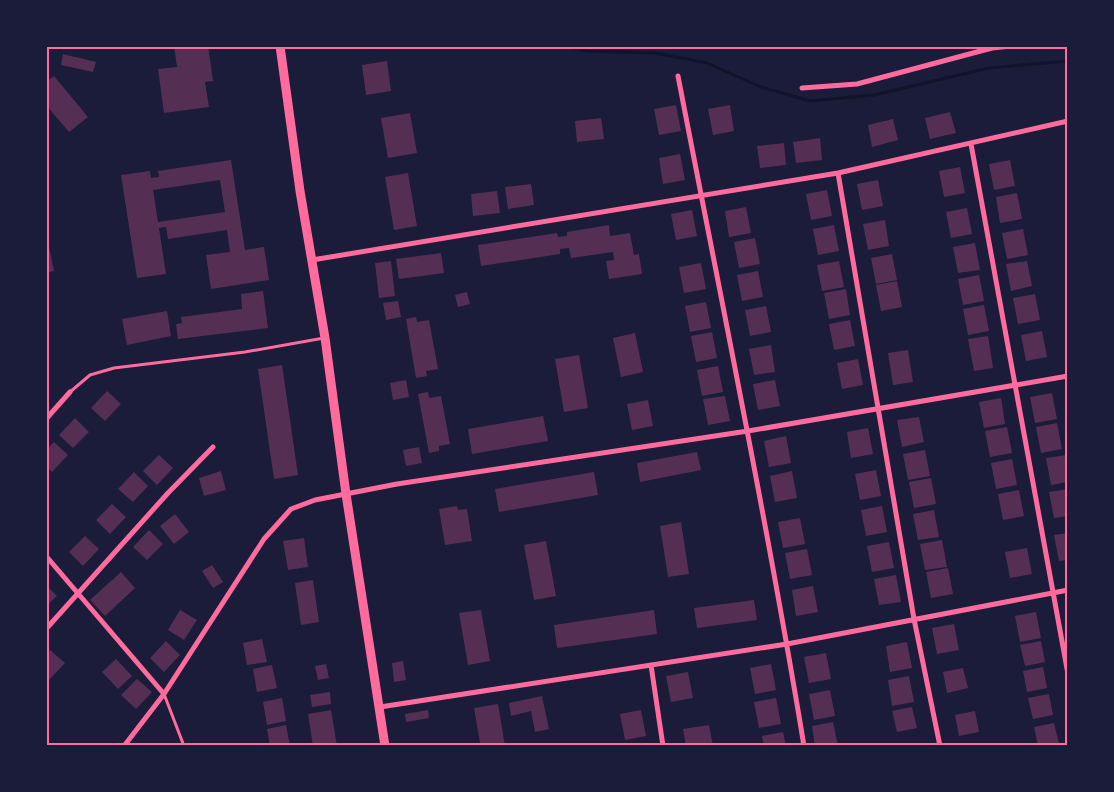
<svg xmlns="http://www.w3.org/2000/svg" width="1114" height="792" font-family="Mulish,sans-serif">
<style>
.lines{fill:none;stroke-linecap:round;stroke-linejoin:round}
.stream{stroke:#12122b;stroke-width:3}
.building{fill:#542f53;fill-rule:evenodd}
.service{stroke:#ff6b9d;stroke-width:3}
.minor{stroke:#ff6b9d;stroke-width:5}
.secondary{stroke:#ff6b9d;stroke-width:9}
.neatline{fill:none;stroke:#ff6b9d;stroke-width:2}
</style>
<rect width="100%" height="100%" fill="#1b1b3a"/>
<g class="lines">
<path class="stream" d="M567 46 587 51 656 53 707 63 761 87 810 101 874 95 989 68 1068 61"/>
</g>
<path class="building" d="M174 46H208L213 81 205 82 209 107 164 113 158 69 177 67Z
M63 54 96 62 93 72 61 65Z
M387 61 391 91 366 95 362 65Z
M54 76 88 117 69 132 46 105V82Z
M676 105 681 131 659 135 654 109Z
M730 105 734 131 713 135 708 109Z
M950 112 956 133 930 139 925 118Z
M410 113 417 153 388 158 381 118Z
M601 118 604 139 577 142 575 121Z
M893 119 898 140 872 147 868 125Z
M820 138 822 160 796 163 793 142Z
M784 143 786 165 760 168 757 146Z
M680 154 685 180 663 184 659 158Z
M231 160 245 250 264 247 269 280 211 289 206 255 230 252 227 230 168 239 166 227 159 228 166 274 137 278 121 175 150 171 151 178 159 177 158 171ZM220 180 225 212 158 222 153 190Z
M1010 160 1015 186 994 190 989 164Z
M960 167 965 193 944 197 939 171Z
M408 173 417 226 394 230 385 177Z
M878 180 883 206 862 210 857 184Z
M531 184 534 205 508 209 505 187Z
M827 190 832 216 811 220 806 194Z
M497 191 500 213 473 216 471 194Z
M1017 193 1022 219 1000 223 996 197Z
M746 207 751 233 729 237 725 211Z
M967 208 972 234 951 238 946 212Z
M692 210 697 236 676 240 671 214Z
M885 220 889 246 868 250 863 224Z
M609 225 610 236 630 233 634 255 639 254 642 274 609 279 606 261 614 260 613 252 571 258 569 248 560 249V254L481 266 478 245 557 233 558 237 567 236V232Z
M834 225 839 251 818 255 813 229Z
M1023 229 1028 255 1007 259 1002 233Z
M46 232 54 271 46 273Z
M755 238 760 264 739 268 734 242Z
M975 243 980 270 958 273 953 247Z
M441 253 444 273 399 279 396 259Z
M892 254 897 280 876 284 871 258Z
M391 261 395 296 379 298 375 263Z
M839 261 844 287 822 291 817 265Z
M1027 261 1032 286 1011 291 1006 264Z
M701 263 706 289 684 293 679 267Z
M758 271 763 297 742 301 737 275Z
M979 275 984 301 963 305 958 279Z
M897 281 902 307 881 311 876 285Z
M846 289 850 315 829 319 824 293Z
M263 291 268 328 178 339 176 324 182 323 181 317 242 309 241 294Z
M467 292 470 304 458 307 455 295Z
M1035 294 1040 320 1018 324 1013 298Z
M398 301 401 317 386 320 383 303Z
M706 302 711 328 690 332 685 306Z
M984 305 989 331 968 335 963 309Z
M766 306 771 332 750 336 745 310Z
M167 311 171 336 127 345 122 319Z
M416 317 417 322 429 320 438 369 426 371 427 376 416 378 406 319Z
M850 320 855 346 834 350 829 324Z
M1042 331 1047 357 1026 361 1021 335Z
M712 332 717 358 696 362 691 336Z
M635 333 643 372 621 377 613 338Z
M988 336 993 368 974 371 968 339Z
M771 345 775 372 754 375 749 349Z
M908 350 913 382 893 385 888 353Z
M579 355 588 408 564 412 555 359Z
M858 359 863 385 842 389 837 363Z
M282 365 298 475 274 479 258 369Z
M718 366 723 392 702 396 697 370Z
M406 380 409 397 393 400 390 383Z
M775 380 780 406 758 410 753 384Z
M107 391 121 404 105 421 91 408Z
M428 392 429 398 441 396 450 444 439 446V451L429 453 418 394Z
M1052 393 1057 419 1035 423 1030 397Z
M725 396 730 421 708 425 703 399Z
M1001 398 1005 424 984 428 979 402Z
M648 400 653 426 632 430 627 404Z
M543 416 548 441 472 454 468 429Z
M919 417 924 442 902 447 897 420Z
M75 418 89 432 73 448 59 435Z
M1057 423 1062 449 1041 453 1036 427Z
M1007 427 1012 453 990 457 985 431Z
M868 428 873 454 851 458 847 432Z
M786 436 791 463 769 467 764 441Z
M54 442 68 455 52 472 46 467V450Z
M419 447 422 463 406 466 403 450Z
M925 450 930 476 908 480 903 454Z
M697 452 701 470 640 482 637 463Z
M159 455 173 468 157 485 143 471Z
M1067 455 1068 482 1051 485 1046 458Z
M1012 459 1017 485 996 489 991 463Z
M876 470 881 496 860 500 855 474Z
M221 471 226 490 204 496 199 478Z
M792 471 797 498 775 502 770 476Z
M134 472 148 486 133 502 118 489Z
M594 472 598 495 499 512 495 489Z
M931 478 936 504 914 508 909 482Z
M1068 489V516L1054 518 1049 492Z
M1019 490 1024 516 1003 520 998 494Z
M112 504 126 517 110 534 96 520Z
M457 506 458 510 467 509 472 541 445 545 439 509Z
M882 506 887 532 866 536 861 510Z
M934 510 939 537 918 540 913 514Z
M175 514 189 532 174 544 160 526Z
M800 518 805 544 783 548 778 522Z
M681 522 689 574 668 577 660 526Z
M149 530 163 544 147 560 133 547Z
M1068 533V560L1059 561 1054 535Z
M85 536 99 549 83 566 69 552Z
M304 538 308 567 288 570 283 541Z
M942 540 947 567 925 570 920 544Z
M546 541 556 596 534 600 524 545Z
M889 542 894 568 872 572 867 546Z
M1027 548 1032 574 1010 578 1005 552Z
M807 549 812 575 790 579 785 553Z
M212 565 223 582 213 588 202 571Z
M948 568 953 594 931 598 926 572Z
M121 572 135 588 105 616 90 600Z
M896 575 901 602 879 605 874 579Z
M313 580 319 622 301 625 295 583Z
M46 585 57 596 46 606Z
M813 586 818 612 796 616 792 590Z
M754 600 757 620 697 628 694 608Z
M180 610 197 620 184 640 168 630Z
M481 610 490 661 468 665 459 613Z
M654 610 657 634 557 648 554 625Z
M1036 612 1041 638 1020 642 1015 616Z
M954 624 959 650 937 654 932 628Z
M262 639 267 662 247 665 243 643Z
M166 641 180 655 164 672 150 658Z
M1041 641 1045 662 1025 666 1020 645Z
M907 642 912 668 890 672 886 646Z
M50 650 65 663 49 680 46 677V654Z
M826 653 831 679 809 683 804 657Z
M116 659 132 676 118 689 102 672Z
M403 661 406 680 394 682 392 663Z
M326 664 329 678 318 680 315 666Z
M771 664 776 690 755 694 750 668Z
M272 665 277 688 257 692 253 669Z
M1043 667 1047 688 1027 692 1023 671Z
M963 668 968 688 947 693 943 672Z
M688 672 693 698 671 702 666 676Z
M909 676 914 702 892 706 888 680Z
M137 679 152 692 136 709 121 695Z
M830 690 835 716 814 720 809 694Z
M330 692 331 704 312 707 310 695Z
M1049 694 1053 715 1033 719 1028 698Z
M542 696 549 729 535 732 531 711 511 716 509 703Z
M282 698 286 721 267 725 263 702Z
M776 698 781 724 759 728 754 702Z
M498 704 505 746H468L480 743 474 708Z
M912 707 917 728 897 732 892 711Z
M331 710 337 746H313L308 714Z
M428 710 429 718 406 722 405 714Z
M641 710 646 736 625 740 620 714Z
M975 711 979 732 959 736 955 715Z
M833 722 838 746H815L812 726Z
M1054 723 1059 744 1038 746 1034 727Z
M286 725 290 746H270L267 729Z
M709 725 713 746H686L683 729Z
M783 732 786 746H764L762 736Z"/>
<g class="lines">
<path class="service" d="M70 392 90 375 114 368 245 352 324 338
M164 694 184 746"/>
<path class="minor" d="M678 76C721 299 767 522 804 746
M802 88 857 84 992 48 1011 46
M971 144 1068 674
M838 173 914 619 940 746
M312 260 838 173 1068 121
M46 419 70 392
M46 556 164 694
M46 629 168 493 213 447
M651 665 663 746
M380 707 787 644 1068 590
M124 746 164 694 264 539 291 509 315 500 397 484 748 431 1068 376"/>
<path class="secondary" d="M280 46 300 191 325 338 346 494 385 746"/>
</g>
<rect width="1114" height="792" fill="none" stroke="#1b1b3a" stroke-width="95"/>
<rect x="48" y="48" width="1018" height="696" class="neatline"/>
</svg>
